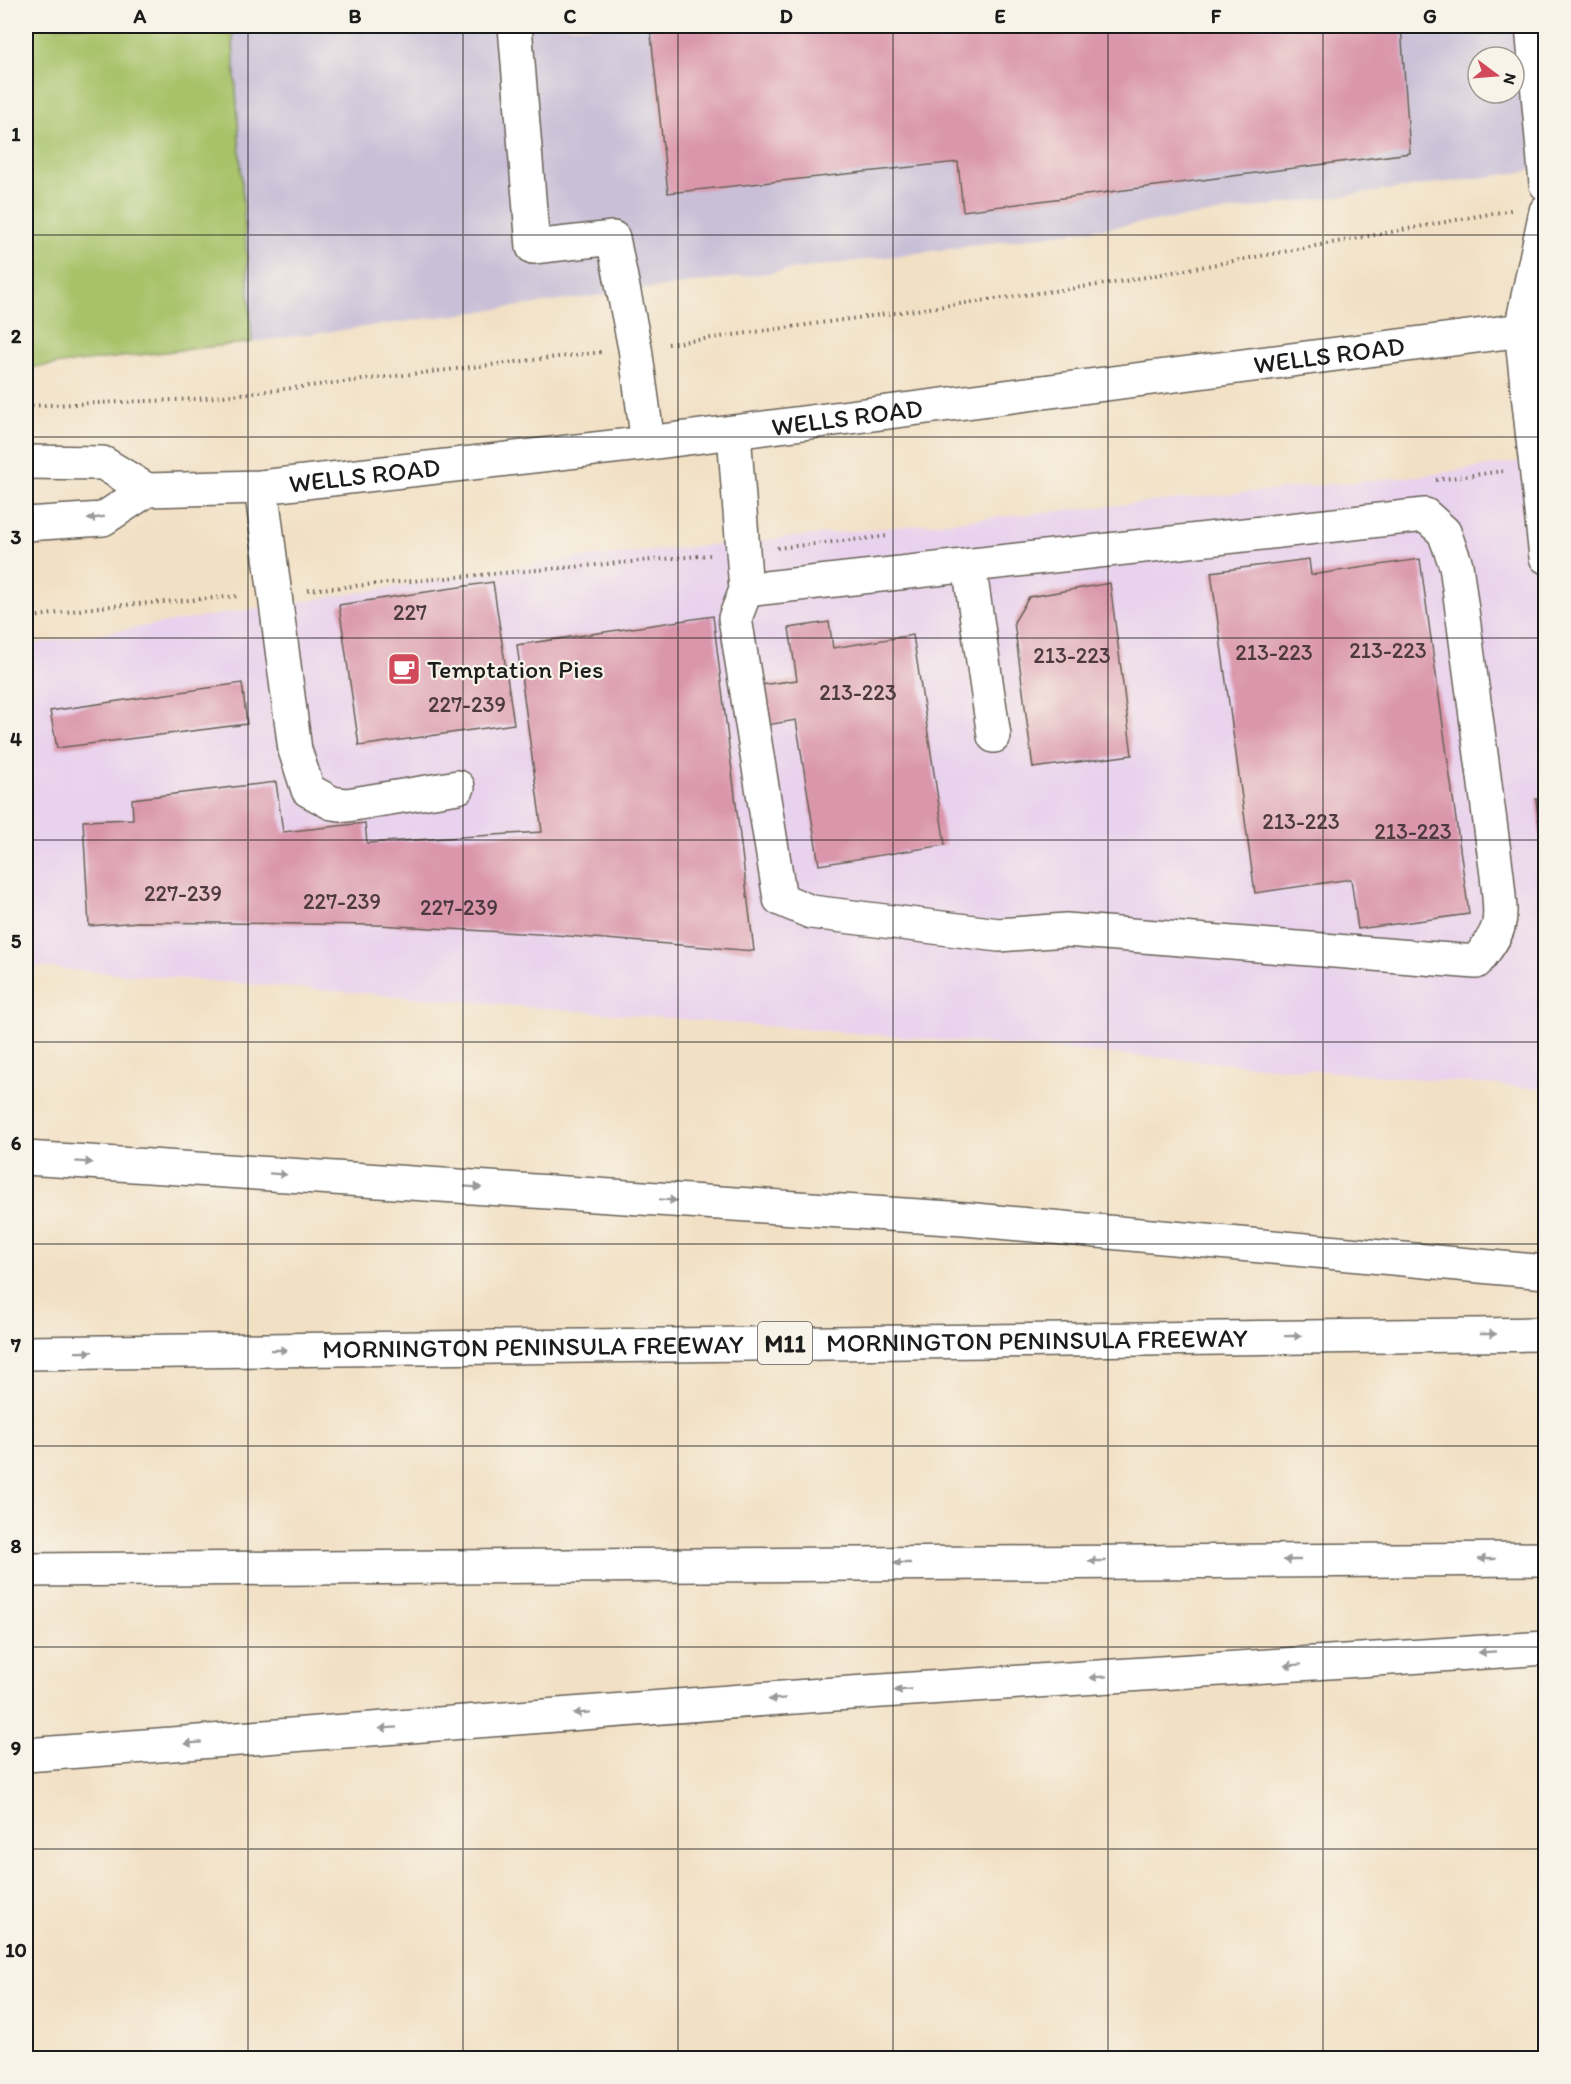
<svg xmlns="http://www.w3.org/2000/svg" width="1571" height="2084" font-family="Itim,sans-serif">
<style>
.built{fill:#e9d2ed}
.industrial{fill:#c9bfd7;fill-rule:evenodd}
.green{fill:#a7c269;stroke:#626f42;stroke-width:1.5}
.building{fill:#da96ab}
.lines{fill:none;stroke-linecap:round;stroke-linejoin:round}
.minor-casing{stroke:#676157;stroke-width:36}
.major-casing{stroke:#676157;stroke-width:36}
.highway-casing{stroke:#676157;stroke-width:36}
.path{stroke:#676157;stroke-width:4;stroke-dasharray:1.5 4.5;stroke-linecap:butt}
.minor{stroke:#fff;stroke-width:33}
.major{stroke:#fff;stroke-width:33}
.highway{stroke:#fff;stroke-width:33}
.oneway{fill:#999}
.grid{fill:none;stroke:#1c1c1c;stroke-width:1.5;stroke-opacity:0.55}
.labels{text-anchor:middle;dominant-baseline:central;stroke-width:4.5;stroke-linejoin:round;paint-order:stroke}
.number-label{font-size:22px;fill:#4c3a40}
.shield{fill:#f7f3e8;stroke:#5e5c59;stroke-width:1.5}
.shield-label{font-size:24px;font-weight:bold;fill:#1c1c1c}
.street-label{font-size:26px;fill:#1c1c1c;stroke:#f7f3e8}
.poi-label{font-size:26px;fill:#1c1c1c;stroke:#f7f3e8;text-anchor:start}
.neatline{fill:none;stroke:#1c1c1c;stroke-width:2}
.grid-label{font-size:20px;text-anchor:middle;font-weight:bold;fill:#1c1c1c}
</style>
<rect width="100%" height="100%" fill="#f7f3e8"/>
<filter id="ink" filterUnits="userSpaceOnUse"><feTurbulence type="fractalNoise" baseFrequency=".0167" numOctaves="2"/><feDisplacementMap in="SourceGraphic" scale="12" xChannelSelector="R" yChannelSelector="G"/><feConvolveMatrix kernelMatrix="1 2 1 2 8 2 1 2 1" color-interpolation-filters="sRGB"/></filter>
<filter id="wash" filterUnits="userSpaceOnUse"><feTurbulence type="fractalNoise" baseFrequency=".008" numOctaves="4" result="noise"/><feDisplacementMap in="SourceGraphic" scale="24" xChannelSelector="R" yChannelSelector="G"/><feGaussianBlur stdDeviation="1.35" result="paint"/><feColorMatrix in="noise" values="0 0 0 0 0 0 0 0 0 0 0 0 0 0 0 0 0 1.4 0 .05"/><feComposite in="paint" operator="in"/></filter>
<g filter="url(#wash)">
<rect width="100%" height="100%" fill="#f2e0c4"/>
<path class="built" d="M1545 458V1089L26 966V645L578 558 1426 475Z"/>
<path class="industrial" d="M232 26H1545V169L252 342ZM1478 57H1514V93H1478Z"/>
<path class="green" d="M26 26H232L252 342 26 368Z"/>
<g id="blocks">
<path class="building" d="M650 26H1401L1410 153 963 211 958 162 668 193Z
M1309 559 1311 575 1420 559 1469 914 1358 929 1351 879 1255 893 1211 572Z
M493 582 514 724 359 746 339 605Z
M1110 583 1132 755 1033 768 1014 622 1029 597Z
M713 616 754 951 556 935 378 925 138 922 89 926 83 821 133 819 132 799 276 782 283 832 365 823 367 843 542 832 517 645Z
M829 622 833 648 913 635 945 845 819 865 796 720 767 725 761 685 797 680 789 628Z
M242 683 247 724 57 748 50 711Z
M1536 799H1546V866H1544Z"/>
</g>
</g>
<g filter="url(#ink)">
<use href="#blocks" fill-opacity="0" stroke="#676157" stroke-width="1.5"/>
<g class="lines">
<g class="minor-casing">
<path id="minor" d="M515 26 533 247 613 238 635 348 648 443
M1532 26 1546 184
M1546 211 1521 330 1546 557
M734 433 746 590 1425 515 1444 532 1456 565 1497 875C1501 921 1506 925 1476 962L1066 930 999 935 811 912 780 899 735 618 746 590
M261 487 295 750 308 790 332 803 347 805 458 787
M969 565 994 736"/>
</g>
<g class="major-casing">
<g id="major">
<path d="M26 462 103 463 147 490"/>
<path id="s1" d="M26 524 103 519 147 490 261 487 648 443 1546 327"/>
</g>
</g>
<g class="highway-casing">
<g id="highway">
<path d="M26 1158 965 1219 1546 1272"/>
<path id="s2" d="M26 1353 1546 1334"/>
<path d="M26 1570 1546 1559"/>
<path d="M26 1755 835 1694 1546 1648"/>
</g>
</g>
<path class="path" d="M668 344 1119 282 1511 210
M26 406 198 399 601 352
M1436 480 1503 471
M777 548 889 536
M308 590 710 555
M26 618 99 607 240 596"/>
<use href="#minor" class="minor"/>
<use href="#major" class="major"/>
<use href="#highway" class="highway"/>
</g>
<defs><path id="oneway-solid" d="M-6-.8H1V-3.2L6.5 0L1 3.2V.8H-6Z" transform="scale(1.5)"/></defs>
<g class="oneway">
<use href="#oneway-solid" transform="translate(96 518) rotate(171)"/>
<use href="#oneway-solid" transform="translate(84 1162) rotate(4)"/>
<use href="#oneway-solid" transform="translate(278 1174) rotate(4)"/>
<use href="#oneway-solid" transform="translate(473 1187) rotate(4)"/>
<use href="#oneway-solid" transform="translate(668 1200) rotate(4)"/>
<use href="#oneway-solid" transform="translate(1488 1334)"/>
<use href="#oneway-solid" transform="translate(1293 1336) rotate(-1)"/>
<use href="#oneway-solid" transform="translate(279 1350) rotate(-1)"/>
<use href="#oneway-solid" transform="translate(84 1352) rotate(-1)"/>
<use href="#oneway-solid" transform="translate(1487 1559) rotate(180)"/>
<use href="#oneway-solid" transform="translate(1292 1560) rotate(180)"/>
<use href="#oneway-solid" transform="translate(1097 1561) rotate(180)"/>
<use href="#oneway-solid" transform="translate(902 1563) rotate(180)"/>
<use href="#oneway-solid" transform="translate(1487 1652) rotate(176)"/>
<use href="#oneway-solid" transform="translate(1293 1665) rotate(176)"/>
<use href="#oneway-solid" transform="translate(1098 1677) rotate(176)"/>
<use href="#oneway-solid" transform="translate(903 1690) rotate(176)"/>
<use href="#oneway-solid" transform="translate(777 1699) rotate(176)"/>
<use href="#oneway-solid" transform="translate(582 1713) rotate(176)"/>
<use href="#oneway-solid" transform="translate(388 1728) rotate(176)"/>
<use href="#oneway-solid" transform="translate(193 1743) rotate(176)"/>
</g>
</g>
<path class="grid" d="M248 26V2058M463 26V2058M678 26V2058M893 26V2058M1108 26V2058M1323 26V2058M26 235H1546M26 437H1546M26 638H1546M26 840H1546M26 1042H1546M26 1244H1546M26 1446H1546M26 1647H1546M26 1849H1546"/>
<defs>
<g id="cafe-square" transform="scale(1.725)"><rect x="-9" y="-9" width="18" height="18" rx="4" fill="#d1495b" stroke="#f7f3e8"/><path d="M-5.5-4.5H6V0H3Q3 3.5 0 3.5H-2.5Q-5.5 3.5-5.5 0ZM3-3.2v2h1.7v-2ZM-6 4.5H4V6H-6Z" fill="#fff"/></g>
</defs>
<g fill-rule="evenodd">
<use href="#cafe-square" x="404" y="669"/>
</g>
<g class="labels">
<g class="number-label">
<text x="410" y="612">227</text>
<text x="1388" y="650">213-223</text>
<text x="1274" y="652">213-223</text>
<text x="1072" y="655">213-223</text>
<text x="858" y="692">213-223</text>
<text x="467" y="704">227-239</text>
<text x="1301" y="821">213-223</text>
<text x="1413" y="831">213-223</text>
<text x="183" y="893">227-239</text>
<text x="342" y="901">227-239</text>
<text x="459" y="907">227-239</text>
</g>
<rect class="shield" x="758" y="1322" width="54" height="42" rx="4.5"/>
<g class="shield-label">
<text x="785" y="1343">M11</text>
</g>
<g class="street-label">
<text stroke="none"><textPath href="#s1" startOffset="1320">WELLS ROAD</textPath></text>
<text stroke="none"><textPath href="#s1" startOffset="834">WELLS ROAD</textPath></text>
<text stroke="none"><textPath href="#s1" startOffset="348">WELLS ROAD</textPath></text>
<text stroke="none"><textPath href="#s2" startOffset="1011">MORNINGTON PENINSULA FREEWAY</textPath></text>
<text stroke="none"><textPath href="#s2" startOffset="507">MORNINGTON PENINSULA FREEWAY</textPath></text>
</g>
<g class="poi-label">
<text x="427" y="669">Temptation Pies</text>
</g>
</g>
<rect width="1571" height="2084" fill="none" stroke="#f7f3e8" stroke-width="66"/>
<g transform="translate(1496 75) rotate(106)"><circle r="28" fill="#f7f3e8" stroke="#9f9d96" stroke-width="1.5"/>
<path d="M0-4.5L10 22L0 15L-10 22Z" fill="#d1495b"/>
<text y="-9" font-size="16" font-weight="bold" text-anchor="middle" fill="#1c1c1c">N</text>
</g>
<rect x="33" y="33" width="1505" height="2018" class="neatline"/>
<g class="grid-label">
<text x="140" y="23">A</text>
<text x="355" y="23">B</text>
<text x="570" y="23">C</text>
<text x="786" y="23">D</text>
<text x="1000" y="23">E</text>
<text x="1216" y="23">F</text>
<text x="1430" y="23">G</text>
<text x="16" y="141">1</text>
<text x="16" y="343">2</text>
<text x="16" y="544">3</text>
<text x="16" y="746">4</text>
<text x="16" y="948">5</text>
<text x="16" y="1150">6</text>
<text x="16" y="1352">7</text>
<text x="16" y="1553">8</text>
<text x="16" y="1755">9</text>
<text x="16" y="1957">10</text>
</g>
</svg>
